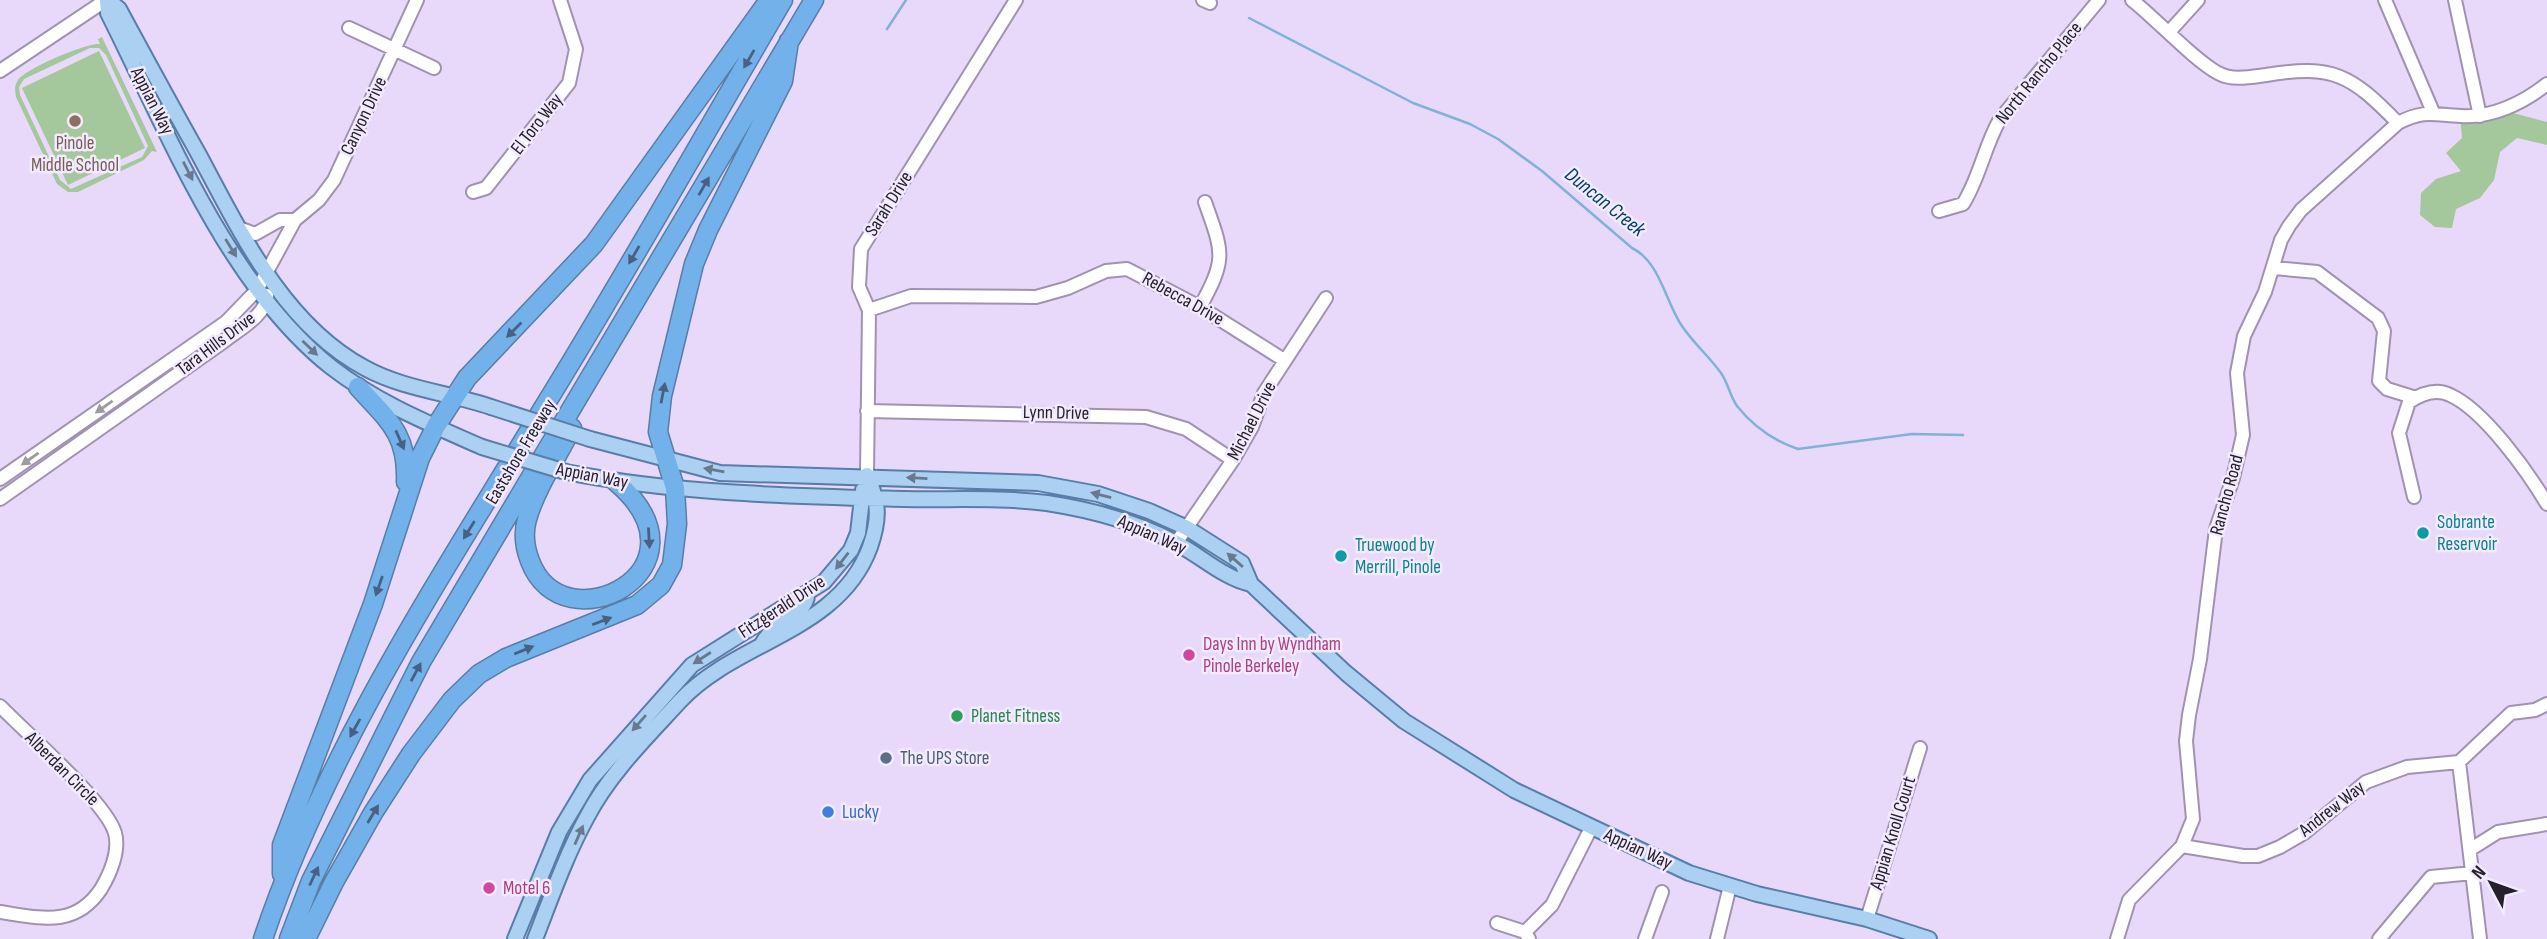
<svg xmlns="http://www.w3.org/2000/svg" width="2547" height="939" font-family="'Sofia Sans Condensed',sans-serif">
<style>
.green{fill:#a4c79b;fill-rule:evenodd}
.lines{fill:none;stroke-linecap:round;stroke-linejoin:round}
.stream{stroke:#81b1d7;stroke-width:2.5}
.minor-casing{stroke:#a092b1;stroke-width:16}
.major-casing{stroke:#587ea8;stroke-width:18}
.highway-casing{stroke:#587ea8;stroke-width:21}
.minor{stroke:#fff;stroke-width:12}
.major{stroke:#abd0f2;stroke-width:14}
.highway{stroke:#73b1ea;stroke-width:18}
.major-bridge-casing{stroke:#587ea8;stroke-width:18;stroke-linecap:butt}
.major-bridge{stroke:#abd0f2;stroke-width:14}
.oneway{fill:#486182}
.oneway2{fill:#68788f}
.oneway3{fill:#9d9ba0}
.education-dot{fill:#8d6e63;stroke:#f2eafe;stroke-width:2.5}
.culture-dot{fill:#0f9aa8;stroke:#f2eafe;stroke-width:2.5}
.hotel-dot{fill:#d1479c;stroke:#f2eafe;stroke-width:2.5}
.leisure-dot{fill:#2e9e5b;stroke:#f2eafe;stroke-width:2.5}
.service-dot{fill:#5c6f8a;stroke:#f2eafe;stroke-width:2.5}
.shop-dot{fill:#3f7fe0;stroke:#f2eafe;stroke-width:2.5}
.labels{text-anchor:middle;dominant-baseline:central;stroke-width:5;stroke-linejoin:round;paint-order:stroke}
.street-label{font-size:19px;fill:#25202c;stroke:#f2eafe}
.education-label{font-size:19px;fill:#785e54;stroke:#f2eafe}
.culture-label{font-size:19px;fill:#0d838f;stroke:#f2eafe;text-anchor:start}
.hotel-label{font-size:19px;fill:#b23c85;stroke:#f2eafe;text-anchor:start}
.leisure-label{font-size:19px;fill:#27864d;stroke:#f2eafe;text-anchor:start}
.service-label{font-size:19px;fill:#4e5e75;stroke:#f2eafe;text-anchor:start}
.shop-label{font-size:19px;fill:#366cbe;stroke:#f2eafe;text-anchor:start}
.water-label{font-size:21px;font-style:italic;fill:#023f63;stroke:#f2eafe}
</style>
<rect width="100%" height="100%" fill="#e8d9fa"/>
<path class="green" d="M102 37 157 152 152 151 144 160 78 192H68L57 184 16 97C15 91 14 86 18 80 25 69 87 42 100 44L98 39ZM90 48H99L106 55 148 146 142 157 71 189 60 180 20 95 19 87 24 79Z
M99 51 145 148 68 185 22 88Z
M2502 110 2547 122V145L2517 138 2500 152 2494 180 2480 198 2456 209 2452 228 2435 227 2420 215 2421 193 2436 179 2461 171 2446 153 2462 138 2460 116Z"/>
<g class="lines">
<path class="stream" d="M1249 18 1413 103 1470 124 1498 139 1542 171 1632 248C1659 261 1665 299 1680 323 1691 341 1708 355 1721 373 1728 383 1730 396 1737 406 1753 426 1774 441 1798 449L1912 434 1963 435
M887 29 906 0"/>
<g class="minor-casing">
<path id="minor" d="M1203 0 1210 3
M2132 0C2156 19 2194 60 2218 73 2232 81 2251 77 2266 75 2334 64 2351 75 2398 123
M2385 0 2433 112
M2455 0 2480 116
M349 28 434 68
M2170 31 2198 0
M0 71 106 0
M473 192 486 188 569 83 576 49 560 0
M1939 211 1963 204C1980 177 1984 147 2000 119L2099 0
M239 228 255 234 280 220H295
M2274 268 2317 272 2378 318 2384 331 2379 381 2387 389 2416 398
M1200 307C1227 258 1223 253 1205 202
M869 310 911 296 1036 297 1068 288 1106 271 1127 269 1200 307 1284 360
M867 411 1146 417 1186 429 1233 460
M867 475 869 310 859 287 861 249 1016 0
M0 479 226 322 257 290 295 220 319 200 334 180 417 0
M2414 497 2399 433 2409 402C2421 394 2436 388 2450 395 2484 410 2528 472 2547 504
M0 499 223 342C238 330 267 315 267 295
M1176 543 1233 460 1252 427 1264 393 1326 298
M0 706C26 733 106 802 115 833 120 851 110 874 101 889 75 928 41 918 0 912
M2459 762 2480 939
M2182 846 2243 856H2258L2280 847 2304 833 2366 782 2407 767 2459 762 2511 713 2535 710 2547 704
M2471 849 2498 832 2547 824
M1867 919 1920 748
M1497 923 1525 932
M1529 939 1525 932 1552 905 1591 828
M1645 939 1662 892
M1717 939 1730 886
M2117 939 2129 900 2182 846 2193 819 2186 741 2189 715 2200 659 2216 529 2233 478 2243 435 2237 373 2244 336 2265 292 2281 240 2289 226 2301 210 2398 123C2425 109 2434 115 2461 116 2492 118 2523 103 2547 84
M2379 939 2431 877 2473 873"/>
</g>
<g class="major-casing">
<path id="major" d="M107 0 108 13C167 130 227 285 331 367 376 402 430 424 482 447
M108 0 119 9C145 57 171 105 198 153 240 231 283 324 365 368 403 389 450 393 491 407
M590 439 720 473 1038 483 1098 494 1149 511 1187 528 1242 563 1251 584 1346 673 1404 721 1514 790 1689 873 1757 894 1867 919 1929 939
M566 472C677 494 791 496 904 499 951 500 1000 497 1047 503 1092 510 1138 522 1178 544 1202 557 1224 578 1251 584
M762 644C773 622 808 614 807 594
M515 939 559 832 590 780 692 665 824 582 851 550 858 533 863 490
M535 939C551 898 566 855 587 817 609 774 648 736 680 701 737 640 839 632 870 547 880 518 879 502 867 475"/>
</g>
<g class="highway-casing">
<path id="highway" d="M358 387C388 420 408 434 406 482
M572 428C557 457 536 488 527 519 523 533 525 548 530 561 563 649 718 569 616 482
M282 874V845L373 604 420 458 436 426 467 378 594 244 769 0
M263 939C327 748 441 577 545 405 627 272 704 135 783 0
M289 939 311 881 421 662 814 0
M306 939 334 882 373 813 411 754 452 700 479 674 506 658 637 605 661 585 672 565 677 524 675 488 658 432 662 396 694 264 708 230 783 81 789 41"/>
</g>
<use href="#minor" class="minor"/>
<use href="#major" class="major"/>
<use href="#highway" class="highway"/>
<g class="major-bridge-casing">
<path id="major-bridge" d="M491 407 590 439
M482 447 566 472"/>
</g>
<use href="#major-bridge" class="major-bridge"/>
</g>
<defs><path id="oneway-solid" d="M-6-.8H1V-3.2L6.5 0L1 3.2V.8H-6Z" transform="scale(1.75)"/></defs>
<g class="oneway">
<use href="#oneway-solid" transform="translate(749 59) rotate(120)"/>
<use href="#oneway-solid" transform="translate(704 186) rotate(-60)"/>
<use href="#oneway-solid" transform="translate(634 255) rotate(120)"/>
<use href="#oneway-solid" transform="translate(514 330) rotate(135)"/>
<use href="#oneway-solid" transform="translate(663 393) rotate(-79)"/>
<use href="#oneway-solid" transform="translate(400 440) rotate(66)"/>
<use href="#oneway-solid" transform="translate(469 530) rotate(122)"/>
<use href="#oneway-solid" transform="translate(649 538) rotate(87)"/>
<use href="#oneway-solid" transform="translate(379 586) rotate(109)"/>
<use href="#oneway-solid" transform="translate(602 621) rotate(-21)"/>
<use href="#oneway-solid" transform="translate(524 650) rotate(-22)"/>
<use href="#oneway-solid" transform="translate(416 672) rotate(-62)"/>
<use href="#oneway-solid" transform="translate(355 728) rotate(119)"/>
<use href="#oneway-solid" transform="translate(373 814) rotate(-59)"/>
<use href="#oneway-solid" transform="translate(314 876) rotate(-65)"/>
</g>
<g class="oneway2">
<use href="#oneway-solid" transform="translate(188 171) rotate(63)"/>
<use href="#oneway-solid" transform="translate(231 248) rotate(58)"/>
<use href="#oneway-solid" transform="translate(310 348) rotate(44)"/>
<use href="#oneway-solid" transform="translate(714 470) rotate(-170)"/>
<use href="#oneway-solid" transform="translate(917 478) rotate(-177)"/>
<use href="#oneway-solid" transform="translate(1101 495) rotate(-166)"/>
<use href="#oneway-solid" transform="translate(1235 560) rotate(-139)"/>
<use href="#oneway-solid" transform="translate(842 561) rotate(128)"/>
<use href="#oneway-solid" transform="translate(702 658) rotate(147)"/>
<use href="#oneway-solid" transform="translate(639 723) rotate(131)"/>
<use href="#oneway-solid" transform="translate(579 835) rotate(-66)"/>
</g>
<g class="oneway3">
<use href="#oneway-solid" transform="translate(104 407) rotate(145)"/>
<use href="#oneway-solid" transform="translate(30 459) rotate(145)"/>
</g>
<circle class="education-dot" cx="75" cy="121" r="7"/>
<g class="culture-dot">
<circle cx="2423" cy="533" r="7"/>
<circle cx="1341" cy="556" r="7"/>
</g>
<g class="hotel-dot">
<circle cx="1189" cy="655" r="7"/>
<circle cx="489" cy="888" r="7"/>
</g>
<circle class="leisure-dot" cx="957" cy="716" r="7"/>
<circle class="service-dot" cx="886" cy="758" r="7"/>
<circle class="shop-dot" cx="828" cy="812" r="7"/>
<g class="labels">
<g class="street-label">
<text transform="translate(2039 73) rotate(-51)">North Rancho Place</text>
<text transform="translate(152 101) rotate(63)">Appian Way</text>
<text transform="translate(364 116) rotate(-65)">Canyon Drive</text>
<text transform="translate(537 124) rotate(-52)">El Toro Way</text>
<text transform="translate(889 204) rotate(-58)">Sarah Drive</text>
<text transform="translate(1183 299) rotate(29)">Rebecca Drive</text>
<text transform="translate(216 344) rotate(-37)">Tara Hills Drive</text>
<text transform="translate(1056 413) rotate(1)">Lynn Drive</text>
<text transform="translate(1252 421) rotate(-63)">Michael Drive</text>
<text transform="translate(521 452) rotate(-59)">Eastshore Freeway</text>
<text transform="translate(592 476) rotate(11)">Appian Way</text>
<text transform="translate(2227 495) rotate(-75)">Rancho Road</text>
<text transform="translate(1152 535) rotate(24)">Appian Way</text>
<text transform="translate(782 607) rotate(-33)">Fitzgerald Drive</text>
<text transform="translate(62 769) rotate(45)">Alberdan Circle</text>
<text transform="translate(2332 809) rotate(-38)">Andrew Way</text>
<text transform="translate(1893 833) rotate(-73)">Appian Knoll Court</text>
<text transform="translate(1638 849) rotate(25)">Appian Way</text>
</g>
<g class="education-label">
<text x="75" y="143">Pinole<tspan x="75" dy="22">Middle School</tspan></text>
</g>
<g class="culture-label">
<text x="2437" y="522">Sobrante<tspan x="2437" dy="22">Reservoir</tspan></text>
<text x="1355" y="545">Truewood by<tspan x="1355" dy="22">Merrill, Pinole</tspan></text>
</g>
<g class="hotel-label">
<text x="1203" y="644">Days Inn by Wyndham<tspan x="1203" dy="22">Pinole Berkeley</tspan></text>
<text x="503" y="888">Motel 6</text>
</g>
<g class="leisure-label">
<text x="971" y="716">Planet Fitness</text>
</g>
<g class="service-label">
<text x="900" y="758">The UPS Store</text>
</g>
<g class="shop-label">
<text x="842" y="812">Lucky</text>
</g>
<g class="water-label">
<text transform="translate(1605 202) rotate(39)">Duncan Creek</text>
</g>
</g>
<g transform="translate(2491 883) rotate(311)" stroke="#f2eafe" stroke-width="5" paint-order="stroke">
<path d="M0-5L12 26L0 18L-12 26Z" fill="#25202c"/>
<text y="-10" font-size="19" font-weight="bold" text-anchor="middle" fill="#25202c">N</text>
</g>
</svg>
